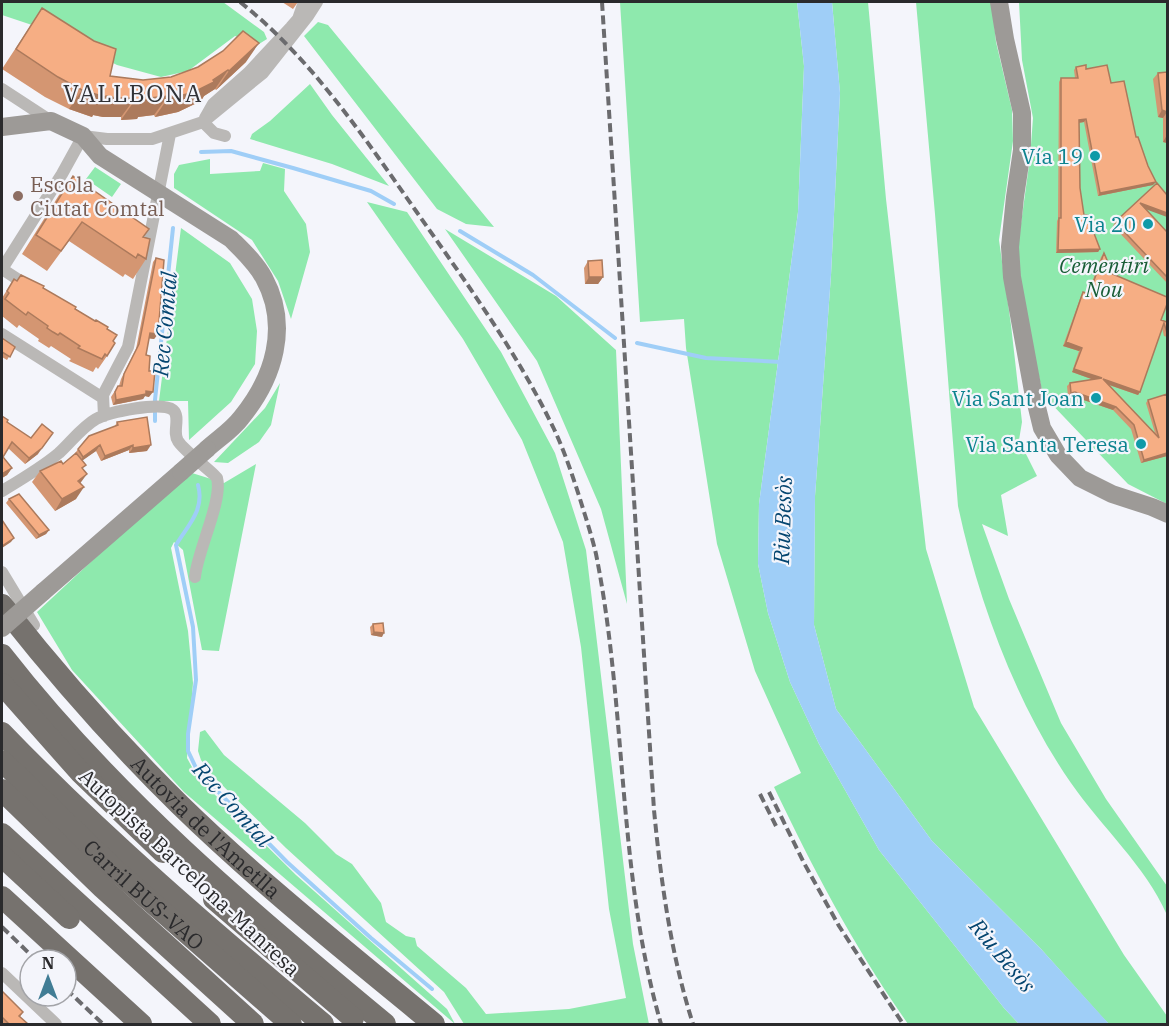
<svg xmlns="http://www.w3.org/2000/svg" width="1169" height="1026" font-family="'IBM Plex Serif',serif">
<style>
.green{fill:#8ee9ad}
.water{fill:#9fcef7}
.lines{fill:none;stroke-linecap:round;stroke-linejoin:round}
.stream{stroke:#9fcef7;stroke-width:4}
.street{stroke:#bab8b6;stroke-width:12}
.secondary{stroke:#9d9a97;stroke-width:18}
.highway{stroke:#76726e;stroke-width:22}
.rail{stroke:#6b6b6e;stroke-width:4;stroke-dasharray:9 4.5;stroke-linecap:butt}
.secondary-bridge{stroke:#9d9a97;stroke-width:18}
.wall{fill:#d49672}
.shaded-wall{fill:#ac7a5c}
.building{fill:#f6ae84;stroke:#ac7a5c;stroke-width:1.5}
.culture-dot{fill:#0f9aa8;stroke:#f4f5fb;stroke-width:2}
.education-dot{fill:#8d6e63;stroke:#f4f5fb;stroke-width:2}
.labels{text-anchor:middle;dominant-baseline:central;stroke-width:4.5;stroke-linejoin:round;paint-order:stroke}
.culture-label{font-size:21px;fill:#0d838f;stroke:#f4f5fb;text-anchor:end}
.education-label{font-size:21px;fill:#785e54;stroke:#f4f5fb;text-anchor:start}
.park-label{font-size:21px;font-style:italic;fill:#185d36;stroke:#f4f5fb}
.street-label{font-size:21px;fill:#2a2a2c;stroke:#f4f5fb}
.water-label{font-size:22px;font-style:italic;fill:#044570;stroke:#f4f5fb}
.quarter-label{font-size:24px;letter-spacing:1.5px;fill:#313236;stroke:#f4f5fb}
</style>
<rect width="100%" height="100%" fill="#f4f5fb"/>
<path class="green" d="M2 2H223L264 32 267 39 259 44 235 36 188 71 161 77 117 65 44 29 2 15Z
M620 2H797L804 66 798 212 759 504 758 564 768 613 790 682 819 744 879 850 1004 1008 1019 1024H908C855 948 814 871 774 787L801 773 755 671 717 544 686 348 684 319 640 322Z
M832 2H868L886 199 926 549 974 707 1124 955 1167 1016V1024H1109L1103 1018 1041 949 932 841 836 709 814 625 815 496 831 275 840 93Z
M916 2H992L996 42 1012 110 1013 141 999 240 1011 325 1022 422 1019 440 1037 476 1001 495 1008 536 982 524 1009 599 1061 723 1106 799 1167 886V915C1145 865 1102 828 1071 783 1016 704 978 600 958 506L935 214Z
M1019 2H1167V504L1128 484 1043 395 1023 304 1019 264V238L1030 158 1033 118 1022 60Z
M318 22 328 25 494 227 466 224 437 209 304 36Z
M310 84 332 115 389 186 332 164 250 139 252 134 270 121Z
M210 159V174L260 171 263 163 285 169 284 191 306 224 310 252 291 319 278 281 252 240 174 188V174L179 165Z
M95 167 121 184 112 197 86 179Z
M367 202 407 212 501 352 555 453 586 550 633 944 649 1024H464L444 992 286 848 212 775 201 760 198 751 200 732 205 730 224 755 305 823 336 854 352 864 381 903 386 922 406 936 415 938 417 946 466 988 486 1014 569 1009 626 998 609 909 581 647 563 542 522 440 463 339Z
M181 228 230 263 252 299 257 331 255 364 231 402 189 440 188 401H159Z
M445 229 556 296 616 350 627 604 601 509 537 361Z
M280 383 271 425 259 442 228 463 214 462 265 408Z
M256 464 219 651 202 650 183 550 174 542 171 548 188 631 193 683 187 758 198 778 296 875 447 1009 455 1024 184 792 72 670 37 612 109 545 192 473 224 483Z"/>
<path class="water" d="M797 2H832L840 93 831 275 815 496 814 625 836 709 932 841 1041 949 1109 1024H1019L1004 1008 879 850 819 744 790 682 768 613 758 564 759 504 798 212 804 66Z"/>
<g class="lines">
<path class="stream" d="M201 152 231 151 293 168 371 191 394 204
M460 231 533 275 615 338
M637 343 706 358 781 362
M155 421V400L173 228
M198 485C205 510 188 525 176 545L193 627 196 680 188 734V751L197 770 287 862 371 938 432 989"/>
<path class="street" d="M2 89 51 121
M205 118 213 104 248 73 291 27 298 19 304 2
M203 122 214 133 225 136
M2 269 62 174 83 136 107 139H152L203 122 263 73 308 16 317 2
M2 269 31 288
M2 334 103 398
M104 416 103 395 128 347 170 134
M2 491C22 479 41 468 59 453 71 442 82 427 96 419 109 412 161 401 173 410 181 417 172 432 178 441 183 450 216 475 217 478 223 500 197 552 195 577
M2 572 34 625
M2 973 56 1024"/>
<path class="secondary" d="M999 2 1005 39 1022 113V150L1015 197 1010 247 1012 277 1033 391 1042 428 1058 455 1080 478 1112 494 1152 507 1168 514
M2 127 51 121 83 136 100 156 231 239C243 251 256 263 264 278 290 326 274 378 241 418 232 430 218 439 207 449
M43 592 181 472"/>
<g class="highway">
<path id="s1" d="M2 605C57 675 116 742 180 805 260 883 348 953 434 1024"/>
<path d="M2 655C112 796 248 911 385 1024"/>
<path d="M2 684 80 772 163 852"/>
<path d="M2 733C102 837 212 931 323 1024"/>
<path id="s2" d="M2 761 115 870 291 1024"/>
<path d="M2 790 102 887 253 1024"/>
<path d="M2 834 210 1024"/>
<path d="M2 856 69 918"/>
<path d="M2 897 141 1024"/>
<path d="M214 899 353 1018"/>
</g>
<path class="rail" d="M240 2C311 58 364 137 416 211 465 281 517 352 554 429 567 457 576 486 585 515 589 528 593 541 596 554 627 709 617 872 661 1024
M602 2 654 810C661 882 671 955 693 1024
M769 792 804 863 839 926 903 1024
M760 794 776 826
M2 927 36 960
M66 989 103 1024"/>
<path class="secondary-bridge" d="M181 472 207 449
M2 628 43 592"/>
</g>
<path class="wall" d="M282 2H298L293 9Z
M42 8 110 76 143 80 171 77 246 62 216 90 215 89 204 96 201 101 178 112 155 117 154 115 138 117 137 119 121 120V117H103L93 115 92 117 69 109 45 97 2 69Z
M1076 67 1086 69 1111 83 1136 137 1153 185 1098 196 1084 122 1079 123 1080 188 1084 215 1100 249 1098 252 1056 253 1057 221 1058 219 1059 82 1061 78H1075L1074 70Z
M1167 72V143L1163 142V118L1158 117 1153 79 1158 73Z
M73 176 143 237 146 259 133 279 125 274 123 277 69 241 47 271 22 254 59 195Z
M1146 209 1167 232V283L1113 226 1115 222Z
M1104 253 1108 272 1161 320 1167 322V337L1164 336 1162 328 1140 392 1138 395 1109 385 1155 433 1146 403 1148 400 1167 456 1141 463 1131 429 1113 410 1072 396H1068L1067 386 1070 383 1094 380 1072 372 1079 351 1063 346 1081 296 1083 292 1088 294 1101 257Z
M156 258 158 334 154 339 149 338 146 355 149 371V397L145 396 143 399 113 405 111 397 118 386H119L121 379 136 349 153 262Z
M588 261 603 277 598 284H585L584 268Z
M14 279 17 281 43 288 107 329 113 341 107 356 98 369 96 367 93 372 69 361 71 359 51 346 49 348 38 341 39 339 19 325 17 328 2 316V298Z
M2 338 15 347 7 360 2 357Z
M2 416 38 454 25 464 8 448 3 457 12 468 7 475 2 478Z
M117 422 147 451 129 453V450L101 461 96 451 82 460 83 469 76 499 55 511 32 482 40 471 63 464 74 455 78 449 115 426Z
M9 499 49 530 46 534 36 539 6 503Z
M373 624 382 637 371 635 370 627Z
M2 991 23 1012 20 1017 28 1024H2Z"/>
<path class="shaded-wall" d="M259 43 246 62 216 90 229 71Z
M228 70 215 89 204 96 201 101 178 112 155 117 168 98 213 80Z
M82 90 106 96 135 98 121 117H103L93 115 92 117 69 109Z
M168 96 154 115 138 117 137 119 121 120 135 100Z
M1162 110 1167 112 1163 118 1158 117Z
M1086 119 1084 122 1077 123 1079 120Z
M1167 135V143L1163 142Z
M1156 182 1153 185 1098 196 1100 193Z
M1140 203 1167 213V217L1137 206Z
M1100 249 1098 252 1056 253 1058 250Z
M589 277H603L598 284H585Z
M150 333 158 334 154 339 146 338Z
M1066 342 1082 348 1079 351 1063 346Z
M1074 369 1102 378 1100 382 1072 372Z
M1103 379 1140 392 1138 395 1101 382Z
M146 391 153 392 149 397 145 396 143 399 113 405 116 400Z
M1075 392 1116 407 1113 410 1072 396H1068L1071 393Z
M53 433 38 454 25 464 29 458Z
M100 445 96 451 79 463 83 457Z
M133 445 129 450 101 461 105 456Z
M151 445 147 451 129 453 133 448Z
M1167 453V456L1141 463 1144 460Z
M12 468 7 475 2 478V474Z
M87 474 79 485 78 481Z
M84 487 76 499 55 511 62 499Z
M49 530 46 534 36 539 39 535Z
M14 538 11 542 2 548V546Z
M374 632 384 633 382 637 371 635Z"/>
<path class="building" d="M42 8 94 41 116 49 110 76 143 80 171 77 198 67 223 51 243 31 259 43 229 71 228 70 213 80 214 82 192 93 168 98V96L150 98V100H135V98H116L106 96 105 97 82 90 58 77 16 49Z
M1086 65V69L1107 65 1111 83 1124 81 1136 137H1138L1148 166 1156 182 1100 193 1086 119 1079 120 1080 188 1084 215H1087L1100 249 1058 250 1059 218H1061V78H1078L1076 67Z
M1167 72V130V112L1162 110 1158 73Z
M73 176 149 229 143 237 150 239 146 259 138 254 136 258 82 222 61 251 36 235Z
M1157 183 1167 195V213L1140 203 1167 232V277L1115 222Z
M1104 253 1110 267 1108 272 1167 297V304L1161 320 1167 322V333L1164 323 1140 392 1103 379 1159 438 1148 400 1167 394V453L1144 460 1134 425 1116 407 1075 392 1071 393 1070 383 1102 378 1074 369 1082 348 1066 342 1083 292 1089 294Z
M156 258 164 260 158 334 150 333 146 355 150 356 149 371H155L153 392 146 391V394L116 400 115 392 118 386H122L124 374 139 344Z
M602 260 603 277H589L588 261Z
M21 275 44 286 43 288 76 307 75 309 95 321 96 320 108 327 107 329 117 335 113 341 115 343 107 356 105 354 102 359 78 348 80 346 60 333 58 335 53 332 47 328 48 326 28 312 26 315 5 299 9 293 7 291 14 279 17 281Z
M2 338 15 347 10 357 2 352Z
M2 416 8 420 7 422 31 438 42 424 53 433 42 448 29 458 12 442 3 457 12 468 2 474Z
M147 417 151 445 133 448V445L105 456 100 445 83 457 78 449 89 436 118 425 117 422Z
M76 453 86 465 82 468 87 474 78 481 84 487 62 499 40 471 61 461 63 464Z
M19 494 49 530 39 535 9 499Z
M2 520 14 538 2 546Z
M383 623 384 633 374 632 373 624Z
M2 991 23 1012 19 1016 28 1024H9L2 1017Z"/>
<g class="culture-dot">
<circle cx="1095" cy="156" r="6"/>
<circle cx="1148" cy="224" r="6"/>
<circle cx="1096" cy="398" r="6"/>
<circle cx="1141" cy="444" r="6"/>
</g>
<circle class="education-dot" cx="18" cy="196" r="6"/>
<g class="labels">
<g class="culture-label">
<text x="1083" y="156">Vía 19</text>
<text x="1136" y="224">Via 20</text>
<text x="1084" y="398">Via Sant Joan</text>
<text x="1129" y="444">Via Santa Teresa</text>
</g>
<g class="education-label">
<text x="30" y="184">Escola<tspan x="30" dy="24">Ciutat Comtal</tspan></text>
</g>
<g class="park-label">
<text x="1104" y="265">Cementiri<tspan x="1104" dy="24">Nou</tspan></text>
</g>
<g class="street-label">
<text stroke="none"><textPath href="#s1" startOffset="302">Autovia de l'Ametlla</textPath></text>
<text transform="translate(190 872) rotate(43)">Autopista Barcelona-Manresa</text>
<text stroke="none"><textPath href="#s2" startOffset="195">Carril BUS-VAO</textPath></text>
</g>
<g class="water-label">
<text transform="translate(164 324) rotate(-85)">Rec Comtal</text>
<text transform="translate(782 520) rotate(-88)">Riu Besòs</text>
<text transform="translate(233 804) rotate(48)">Rec Comtal</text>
<text transform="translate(1003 955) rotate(50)">Riu Besòs</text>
</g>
<g class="quarter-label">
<text x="133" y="93">VALLBONA</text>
</g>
</g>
<rect width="1169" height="1026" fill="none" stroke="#2a2a2c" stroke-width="6"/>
<g transform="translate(48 978)"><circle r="28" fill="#f4f5fb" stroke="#a3a4a8" stroke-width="1.5"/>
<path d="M0-4.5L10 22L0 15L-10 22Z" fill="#417d95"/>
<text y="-9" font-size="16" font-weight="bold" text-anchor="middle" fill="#2a2a2c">N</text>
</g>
</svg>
